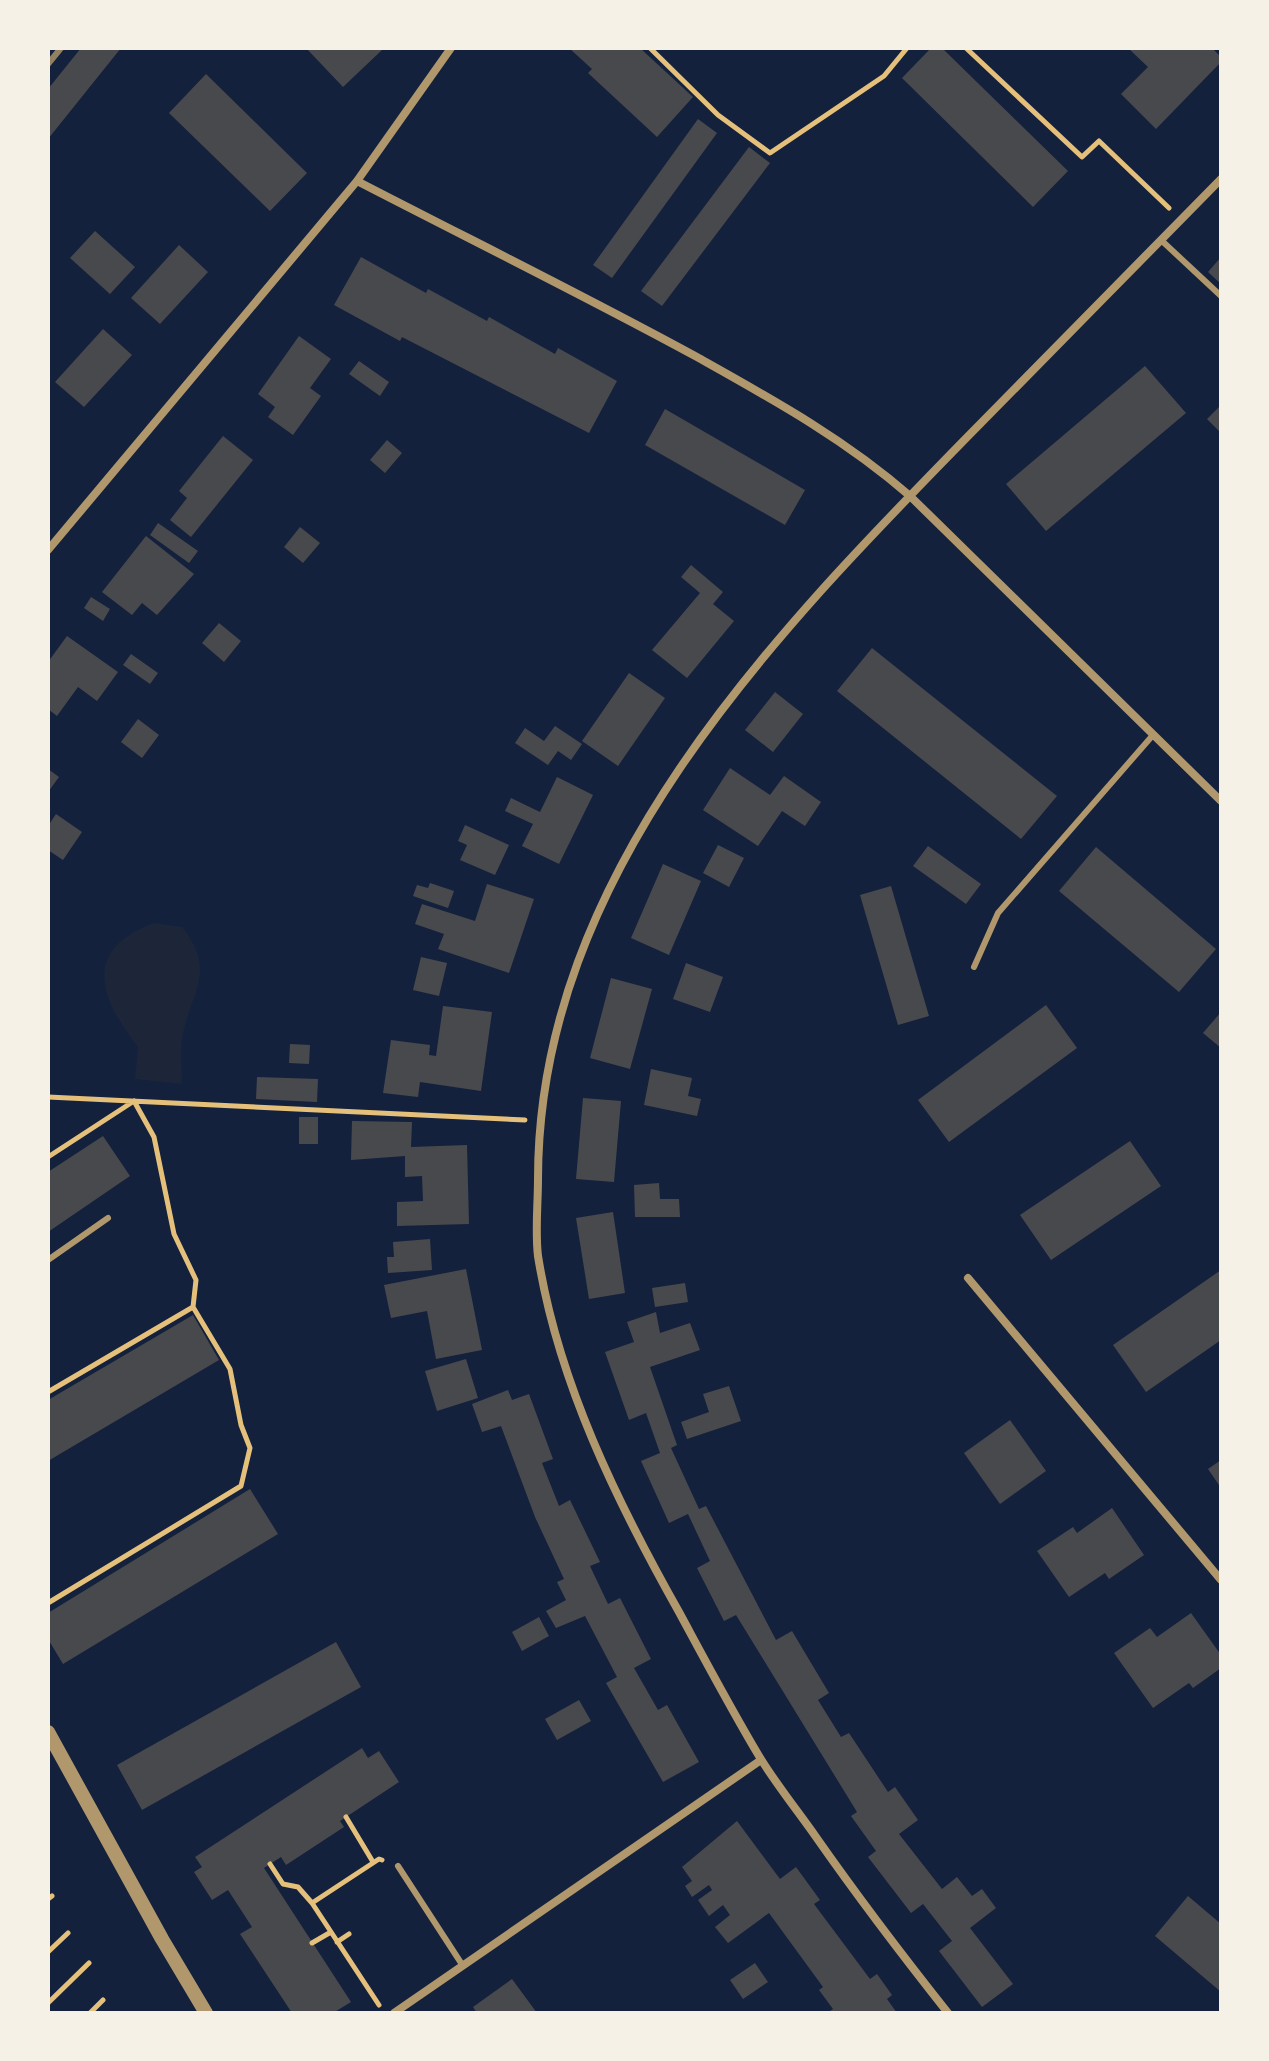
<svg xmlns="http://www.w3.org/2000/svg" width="1269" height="2061" font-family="Arial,sans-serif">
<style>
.green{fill:#1d2539}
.building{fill:#48494c}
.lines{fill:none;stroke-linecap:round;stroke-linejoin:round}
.path{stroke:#e5c07b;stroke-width:5}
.service{stroke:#b1986c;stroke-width:6}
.minor{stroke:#b1986c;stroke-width:8}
.tertiary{stroke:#b1986c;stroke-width:14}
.rail{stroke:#918062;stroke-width:6}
</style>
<rect width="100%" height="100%" fill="#14213d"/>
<path class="green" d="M154 923 182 927C218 972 190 992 182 1039 180 1053 182 1070 182 1084L135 1079 138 1047C100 998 81 950 154 923Z"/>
<path class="building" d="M81 48H121L48 139V89Z
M306 48H380L382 50 343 87Z
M569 48H640L693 97 657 137 588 73 592 69Z
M931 48H942L1068 171 1033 207 902 78Z
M1128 48H1212L1221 57V62L1156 129 1121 94 1148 67Z
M206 74 307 173 270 211 169 113Z
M698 119 717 133 612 278 593 265Z
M749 147 770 163 662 306 641 291Z
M95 231 135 267 110 294 70 258Z
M179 245 208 272 160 324 131 298Z
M361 257 426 293 428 289 487 321 489 317 555 354 558 348 617 381 589 433 402 337 400 341 334 305Z
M1221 257V284L1208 272Z
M103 329 132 355 84 407 55 382Z
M299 336 331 359 310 388 321 396 293 435 268 417 275 407 258 394Z
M359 361 389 382 380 396 349 374Z
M1145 366 1186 413 1046 531 1006 484Z
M1221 405V433L1207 419Z
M665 409 805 490 785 525 645 445Z
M223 436 253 460 191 537 170 520 187 498 179 491Z
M387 440 402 453 385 473 370 460Z
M158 523 198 551 189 563 150 535Z
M300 527 320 543 303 563 284 547Z
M146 536 194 574 157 615 142 603 132 615 102 592Z
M691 565 723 592 713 604 734 621 687 678 652 650 700 593 681 577Z
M91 597 110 609 103 621 84 608Z
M219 623 241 641 224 662 202 643Z
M67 636 118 672 97 701 78 687 57 716 48 709V662Z
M872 648 1057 796 1021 839 837 691Z
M131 654 158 673 150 684 123 665Z
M629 673 665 698 618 766 582 741Z
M775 692 803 714 773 752 745 730Z
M138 719 159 735 142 758 121 742Z
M555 726 582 744 571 760 558 751 548 765 515 743 525 728 544 741Z
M730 768 770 795 784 776 821 802 805 826 782 811 758 846 703 810Z
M48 769 59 777 48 792Z
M557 777 593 795 559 864 522 846 533 824 505 811 511 798 540 812Z
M56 814 82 832 63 860 48 850V826Z
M465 825 509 845 495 875 460 860 467 845 458 841Z
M718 845 744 858 729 887 703 873Z
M928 846 981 884 966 904 913 866Z
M1096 847 1216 949 1179 992 1059 891Z
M663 864 701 881 669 955 631 938Z
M430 883 454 891 448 908 413 896 417 885 428 888Z
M487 884 534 899 509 973 438 949 444 934 415 924 422 904 475 921Z
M891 886 929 1016 898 1025 860 895Z
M421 957 447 963 439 996 413 990Z
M686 963 723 977 710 1012 673 999Z
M611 978 652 989 630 1069 590 1058Z
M1046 1005 1077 1048 949 1142 918 1100Z
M443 1006 492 1012 481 1091 420 1082 418 1097 383 1093 391 1040 430 1045 429 1055 436 1056Z
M1221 1012V1048L1203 1033Z
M290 1044 310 1045 309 1064 289 1063Z
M651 1069 692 1078 688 1096 701 1099 697 1116 644 1105Z
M257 1077 318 1079 317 1102 256 1099Z
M583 1098 621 1101 614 1182 576 1179Z
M299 1117H318V1144H299Z
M352 1121 412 1122 411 1147 467 1145 469 1224 397 1226V1202L423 1201 422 1176 405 1177V1156L351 1160Z
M103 1136 130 1176 48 1232V1172Z
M1130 1141 1161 1186 1051 1260 1020 1215Z
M659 1183 660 1199H679L680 1217H635L634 1185Z
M613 1212 625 1293 589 1299 576 1218Z
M430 1239 432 1270 388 1273 387 1257H394L393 1242Z
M466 1269 482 1350 436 1359 427 1311 391 1318 384 1285Z
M1221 1270V1340L1146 1392 1113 1345Z
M685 1283 688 1302 655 1307 652 1288Z
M656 1312 660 1333 690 1323 700 1350 650 1367 677 1445 671 1448 699 1509 706 1506 776 1640 792 1631 829 1693 818 1700 841 1737 849 1733 888 1792 895 1787 918 1820 899 1834 942 1889 957 1877 972 1896 982 1889 996 1908 970 1928 1013 1984 982 2007 939 1951 952 1941 923 1904 911 1913 868 1857 876 1851 851 1816 857 1812 736 1615 724 1621 697 1568 710 1561 688 1514 669 1523 641 1461 660 1453 646 1413 629 1420 605 1352 634 1342 627 1322Z
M193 1315 219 1360 48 1461V1400Z
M466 1359 478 1398 437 1411 425 1371Z
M729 1386 741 1421 687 1439 681 1422 709 1412 703 1394Z
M508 1390 512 1400 529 1394 553 1459 542 1463 559 1506 570 1500 600 1562 590 1566 608 1604 620 1598 651 1659 634 1668 658 1710 667 1705 699 1762 663 1782 606 1683 617 1677 585 1616 556 1628 546 1611 566 1600 557 1582 564 1579 535 1517 501 1426 482 1432 472 1404Z
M1010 1420 1046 1471 1000 1504 964 1453Z
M1221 1460V1488L1208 1469Z
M250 1489 278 1534 63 1664 48 1639V1613Z
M1112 1508 1144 1555 1109 1579 1105 1573 1069 1597 1037 1551 1073 1527 1077 1533Z
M1191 1613 1221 1655V1668L1193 1688 1189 1683 1153 1708 1114 1653 1150 1628 1157 1637Z
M539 1617 549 1636 522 1651 512 1632Z
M336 1642 361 1687 142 1810 117 1765Z
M579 1700 591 1721 557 1740 545 1719Z
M362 1748 368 1758 379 1751 399 1782 340 1821 344 1827 286 1865 281 1857 264 1868 351 2002 333 2013H292L240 1934 252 1927 228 1890 212 1900 194 1872 202 1867 195 1857Z
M737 1821 780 1879 796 1867 820 1900 814 1904 870 1979 877 1974 892 1995 887 1999 897 2013H827L833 2009 819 1990 823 1987 769 1913 728 1943 715 1927 730 1915 723 1905 709 1916 698 1900 712 1890 709 1885 692 1897 685 1886 692 1881 682 1867Z
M1188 1896 1221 1924V1992L1155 1936Z
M755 1963 768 1982 743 1999 730 1980Z
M512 1979 537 2013H477L473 2007Z"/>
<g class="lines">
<path class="path" d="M650 48 718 115 770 153 884 76 907 48
M966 48 1082 157 1099 141 1169 208
M48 1097 525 1120
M48 1157 134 1101 154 1137 174 1234 196 1280 193 1307 48 1392
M48 1603 241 1486 250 1448 241 1425 230 1369 193 1307
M346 1817 373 1862
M270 1864 283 1884 298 1887 312 1903
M48 1899 52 1896
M337 1942 349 1934
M312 1943 331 1932
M48 1952 68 1933
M48 2003 89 1963
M379 2005 312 1903 379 1859 382 1860
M90 2013 103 2000"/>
<path class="service" d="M1161 240 1221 296
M974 967 998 913 1153 735
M48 1260 108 1218
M398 1866 463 1966"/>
<path class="minor" d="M357 181C471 240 585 296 697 357 772 399 845 439 910 496L1221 801
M48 550 357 181 451 48
M968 1278 1221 1580
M394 2013 761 1760
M948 2013C902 1955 858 1897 816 1837 797 1810 776 1784 759 1756 731 1709 705 1660 679 1612 617 1502 558 1382 538 1256 535 1231 538 1204 538 1179 538 870 780 628 982 422 1062 341 1141 260 1221 179"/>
<path class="tertiary" d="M48 1732 162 1939 206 2013"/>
<path class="rail" d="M48 64 61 48"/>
</g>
<rect width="1269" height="2061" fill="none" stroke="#f6f1e7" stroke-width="100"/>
</svg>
